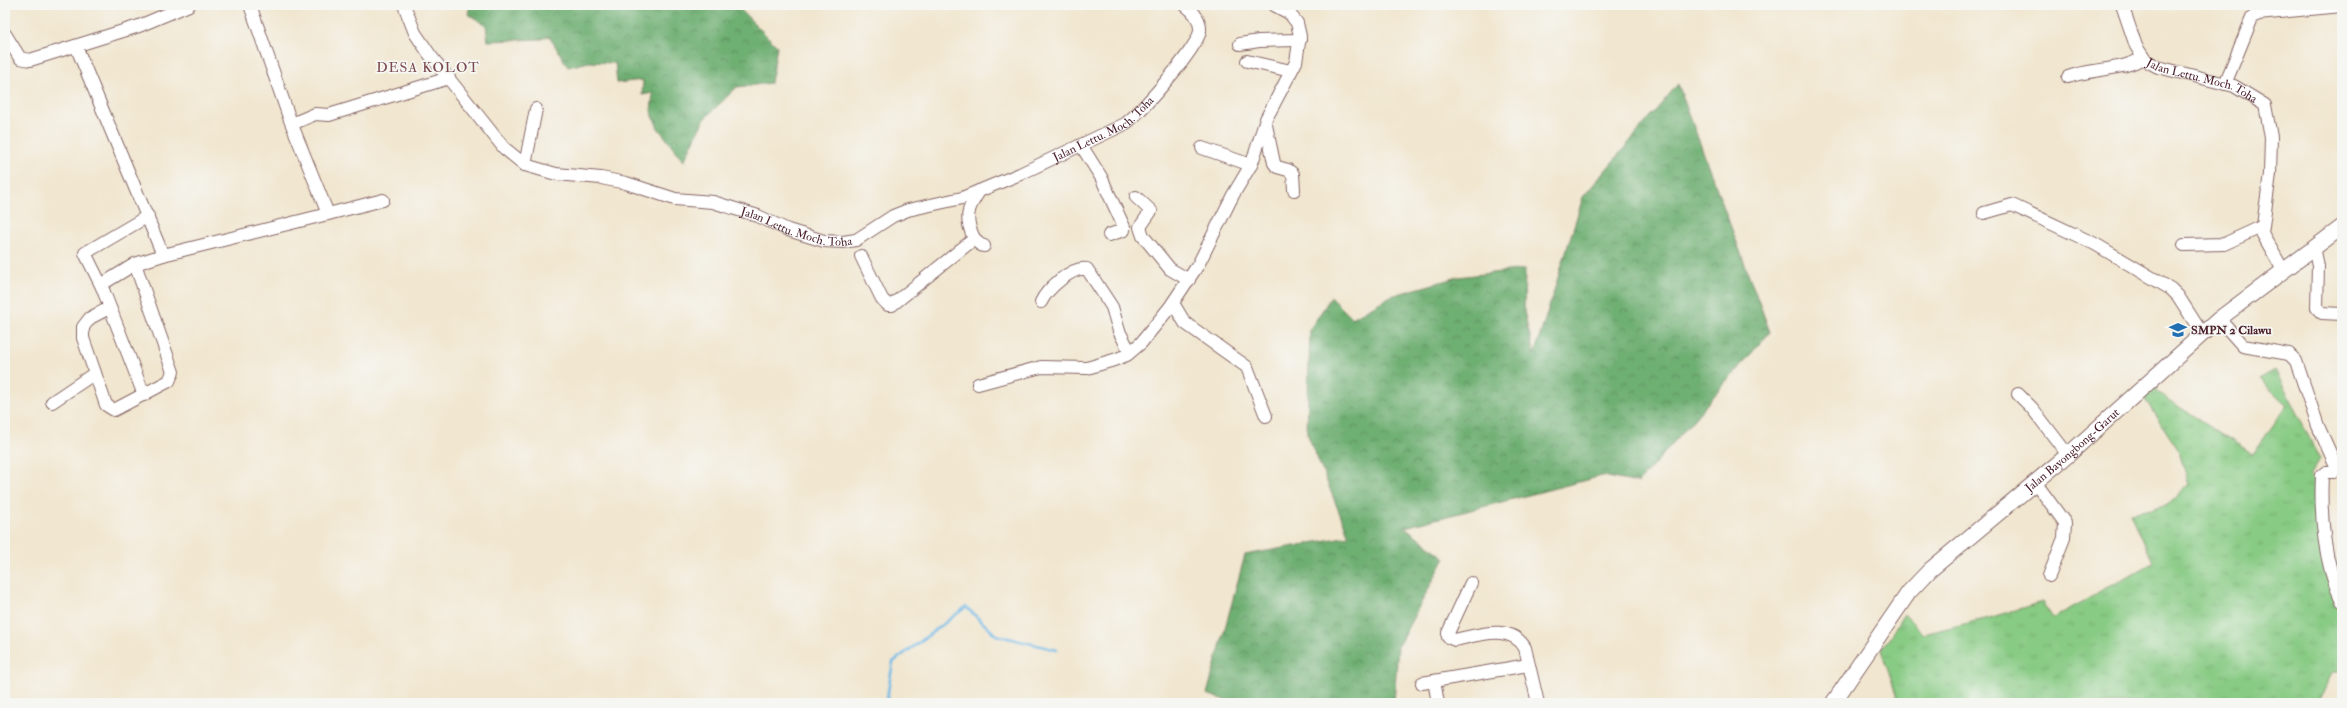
<svg xmlns="http://www.w3.org/2000/svg" width="2347" height="708" font-family="'IM FELL Double Pica',serif">
<style>
.grass{fill:url(#grass-tufts);stroke:#697558}
.forest{fill:url(#forest-crowns);stroke:#5c674e}
.lines{fill:none;stroke-linecap:round;stroke-linejoin:round}
.stream{stroke:#6fbae8;stroke-width:2.5}
.minor-casing{stroke:#846564;stroke-width:14}
.major-casing{stroke:#846564;stroke-width:17}
.minor{stroke:#fff;stroke-width:12}
.major{stroke:#fff;stroke-width:15}
.labels{text-anchor:middle;dominant-baseline:central;stroke-width:3.5;stroke-linejoin:round;paint-order:stroke}
.street-label{font-size:12px;fill:#4a1f2b;stroke:#f6f6f2}
.poi-label{font-size:12px;font-weight:bold;fill:#4a1f2b;stroke:#f6f6f2;text-anchor:start}
.quarter-label{font-size:14px;letter-spacing:1px;fill:#7c4b51;stroke:#f6f6f2}
</style>
<defs>
<pattern id="grass-tufts" width="24" height="20" patternUnits="userSpaceOnUse"><rect width="24" height="20" fill="#88cb84"/><path d="M3 7l-1-3M5 7V3M7 7l1-3M15 17l-1-3M17 17v-4M19 17l1-3" fill="none" stroke="#77ae72"/></pattern>
<pattern id="forest-crowns" width="20" height="18" patternUnits="userSpaceOnUse"><rect width="20" height="18" fill="#6eaf72"/><path d="M2 6a3 3 0 1 1 6 0M12 15a3 3 0 1 1 6 0" fill="none" stroke="#5c8e5e"/></pattern>
</defs>
<rect width="100%" height="100%" fill="#f6f6f2"/>
<filter id="ink" filterUnits="userSpaceOnUse"><feTurbulence type="fractalNoise" baseFrequency=".025" numOctaves="2"/><feDisplacementMap in="SourceGraphic" scale="8" xChannelSelector="R" yChannelSelector="G"/><feConvolveMatrix kernelMatrix="1 2 1 2 8 2 1 2 1" color-interpolation-filters="sRGB"/></filter>
<filter id="wash" filterUnits="userSpaceOnUse"><feTurbulence type="fractalNoise" baseFrequency=".012" numOctaves="4" result="noise"/><feDisplacementMap in="SourceGraphic" scale="16" xChannelSelector="R" yChannelSelector="G"/><feGaussianBlur stdDeviation="0.9" result="paint"/><feColorMatrix in="noise" values="0 0 0 0 0 0 0 0 0 0 0 0 0 0 0 0 0 1.4 0 .05"/><feComposite in="paint" operator="in"/></filter>
<g filter="url(#wash)">
<rect width="100%" height="100%" fill="#f1e6cf"/>
<path class="grass" d="M2275 370 2320 459 2310 476 2322 491 2342 602V672H2334L2317 703H1899L1881 650 1904 614 1924 634 1992 617 2042 602 2053 618 2153 563 2131 513 2166 506 2189 484 2178 449 2144 398 2157 386 2156 392 2253 454 2287 405 2259 379Z"/>
<path class="forest" d="M470 5H691L740 9 777 46 771 83 737 87 704 119 684 161 658 128 651 111 653 93 642 95 643 80 617 83 615 63 589 62 568 67 549 36 542 39 488 41 486 25 468 14Z
M1678 84 1770 332 1638 483 1602 476 1405 527 1445 558 1398 646 1394 703H1233L1207 694 1245 555 1349 536 1307 433 1310 329 1331 297 1352 318 1391 296 1458 277 1525 269 1524 311 1534 355 1583 197Z"/>
<g class="lines">
<path class="stream" d="M886 703 893 662 966 607 996 635 1057 650"/>
</g>
</g>
<g filter="url(#ink)">
<g class="lines">
<g class="minor-casing">
<g id="minor">
<path d="M250 5 290 120 328 214 383 200"/>
<path id="s1" d="M404 5 415 33 430 55 504 148 525 165 556 174 601 178 626 183 675 199 713 202 758 216 788 230 824 241 843 242 856 240 893 216 908 210 962 198 1020 174 1125 124C1141 112 1197 49 1200 31 1201 20 1193 11 1185 5"/>
<path id="s2" d="M2122 5 2136 46 2145 60 2158 67 2234 86 2265 105 2271 137 2270 174 2262 233 2283 270"/>
<path d="M5 34 20 58 30 60 139 26 189 5"/>
<path d="M1240 44 1259 41 1300 40"/>
<path d="M76 46 163 255 135 264 104 283 102 287 144 395"/>
<path d="M1247 61 1291 71"/>
<path d="M2068 77C2088 69 2129 70 2143 57"/>
<path d="M2225 84 2252 18 2258 14 2342 6"/>
<path d="M292 124 315 114 329 115 449 78"/>
<path d="M1266 125 1274 163 1277 167 1288 170 1293 174 1294 190"/>
<path d="M1081 145 1101 177 1124 227V230L1109 235"/>
<path d="M1202 148 1251 165"/>
<path d="M525 165 536 109"/>
<path d="M979 191C976 197 970 205 969 211 966 222 973 244 984 246"/>
<path d="M1136 197 1151 211 1140 227 1143 236 1170 269 1189 280"/>
<path d="M1984 213 2012 205 2095 244 2171 289 2178 296 2203 335"/>
<path d="M2184 245 2224 244 2261 227"/>
<path d="M2314 247 2318 266 2317 308 2322 313 2342 314"/>
<path d="M163 255 328 214"/>
<path d="M861 256 882 299 888 305H892L974 239"/>
<path d="M102 287 85 253 148 216"/>
<path d="M1041 302C1047 289 1072 266 1087 269L1112 307 1119 331 1130 352"/>
<path d="M1173 303 1185 323 1247 367 1266 416"/>
<path d="M109 308 90 318 83 327V338L106 405 114 410 169 381 173 372 135 264"/>
<path d="M2219 319 2243 346 2289 354 2296 361 2318 426 2337 468 2334 472H2326L2322 475C2320 515 2324 564 2342 601"/>
<path d="M978 384 1041 367 1087 368 1114 360 1127 355 1141 343 1170 307 1198 265 1233 195 1252 163 1266 119 1296 62 1300 36 1297 23 1289 13 1274 5"/>
<path d="M2018 394 2032 408 2068 455"/>
<path d="M52 402 95 373"/>
<path d="M2035 482 2065 523 2064 538 2049 576"/>
<path d="M1471 583 1448 633V637L1455 640C1478 635 1511 623 1525 648L1538 703"/>
<path d="M1434 681 1438 703"/>
<path d="M1422 683 1528 665"/>
</g>
</g>
<g class="major-casing">
<g id="major">
<path id="s3" d="M1833 703 1909 592 1930 570 2068 455 2219 319 2342 227"/>
</g>
</g>
<use href="#minor" class="minor"/>
<use href="#major" class="major"/>
</g>
</g>
<defs>
<g id="school-bare" transform="scale(1.38)"><path d="M0-5L7-2L0 1L-7-2ZM-4 1L0 2.5L4 1V4Q0 6-4 4Z" fill="#1f6fb2" stroke="#f6f6f2" stroke-width="2.5" paint-order="stroke"/></g>
</defs>
<g fill-rule="evenodd">
<use href="#school-bare" x="2178" y="330"/>
</g>
<g class="labels">
<g class="street-label">
<text stroke="none"><textPath href="#s2" startOffset="121">Jalan Lettu. Moch. Toha</textPath></text>
<text stroke="none"><textPath href="#s1" startOffset="819">Jalan Lettu. Moch. Toha</textPath></text>
<text stroke="none"><textPath href="#s1" startOffset="483">Jalan Lettu. Moch. Toha</textPath></text>
<text stroke="none"><textPath href="#s3" startOffset="351">Jalan Bayongbong-Garut</textPath></text>
</g>
<g class="poi-label">
<text x="2191" y="330">SMPN 2 Cilawu</text>
</g>
<g class="quarter-label">
<text x="428" y="67">DESA KOLOT</text>
</g>
</g>
<rect width="2347" height="708" fill="none" stroke="#f6f6f2" stroke-width="20"/>
</svg>
